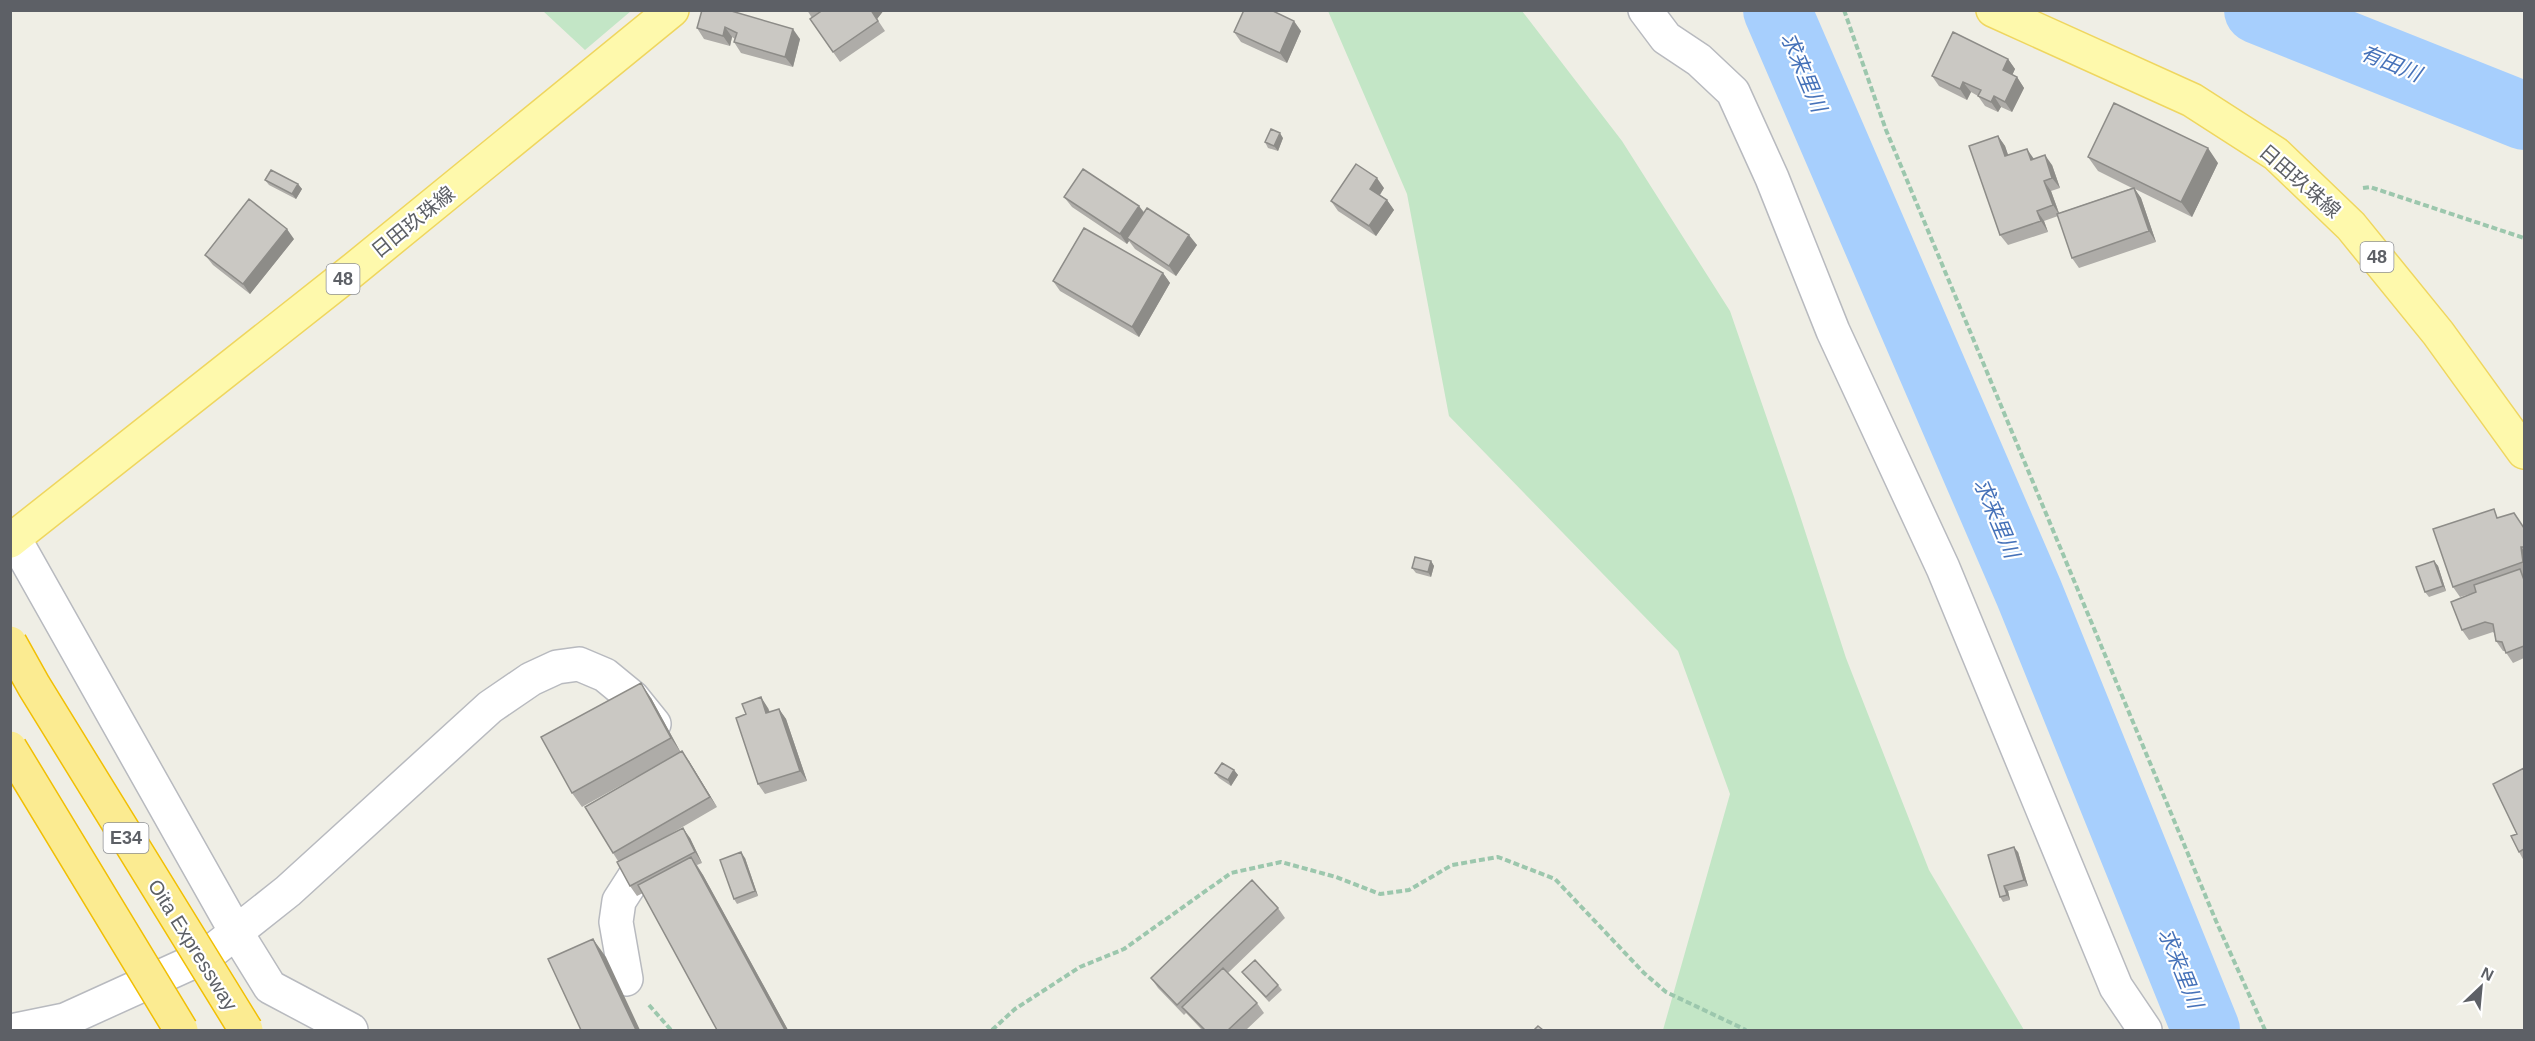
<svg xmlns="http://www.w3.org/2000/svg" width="2535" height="1041" font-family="Arial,'Noto Sans JP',sans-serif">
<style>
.green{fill:#c3e6c6}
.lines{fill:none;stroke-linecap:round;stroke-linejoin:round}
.river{stroke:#a7cffd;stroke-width:68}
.minor-casing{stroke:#b8babf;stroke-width:36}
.major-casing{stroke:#efd65f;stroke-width:36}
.path{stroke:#9cc7ad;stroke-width:4;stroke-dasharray:6 3;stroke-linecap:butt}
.minor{stroke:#fff;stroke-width:33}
.major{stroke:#fef9ac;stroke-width:33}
.highway-bridge-casing{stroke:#f1bf04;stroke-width:36;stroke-linecap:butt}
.highway-bridge{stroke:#fbeb91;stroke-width:33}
.wall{fill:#aeaca8}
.shaded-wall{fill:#8d8c88}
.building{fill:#cac8c3;stroke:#8d8c88;stroke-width:1.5}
.labels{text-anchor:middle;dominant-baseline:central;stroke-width:4.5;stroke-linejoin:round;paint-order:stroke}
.shield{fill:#fff;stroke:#8e9094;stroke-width:1.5}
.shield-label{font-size:18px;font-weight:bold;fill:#5d6066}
.street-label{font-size:20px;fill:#5d6066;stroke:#fff}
.water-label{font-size:21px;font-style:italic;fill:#4672b9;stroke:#fff}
</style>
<rect width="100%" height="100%" fill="#efeee5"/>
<path class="green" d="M543 11H631L585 50Z
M1328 11H1522L1622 141 1730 311 1794 497 1846 658 1929 870 2024 1030H1663L1730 794 1678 651 1449 416 1407 194Z"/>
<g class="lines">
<path class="river" d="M1777 10 2029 593 2206 1030
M2258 10 2524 116"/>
<g class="minor-casing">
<path id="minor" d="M1645 10 1666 38 1699 60 1733 92 1772 178 1833 331 1943 568 2116 987 2145 1030
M14 538 236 932 270 987 351 1030
M626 979 616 922 619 901 653 848
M16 1030 65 1020 206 956 288 891 490 707 531 679 557 667 579 664 605 675 633 698 654 724"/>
</g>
<g class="major-casing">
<path id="major" d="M1993 10 2192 100 2276 154 2351 226 2438 333 2524 452
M10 541 352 271 672 10"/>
</g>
<path class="path" d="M1844 10 1886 130 2216 921 2265 1030
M2363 188 2370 187 2524 238
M649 1005 671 1030
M992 1030 1015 1009 1080 967 1124 949 1231 873 1281 862 1336 877 1380 894 1409 890 1452 865 1498 857 1555 879 1644 973 1666 992 1746 1030"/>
<use href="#minor" class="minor"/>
<use href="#major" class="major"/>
<g class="highway-bridge-casing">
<path id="highway-bridge" d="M10 643 34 686 246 1030
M10 748 181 1030"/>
</g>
<use href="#highway-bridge" class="highway-bridge"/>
</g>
<path class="wall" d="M702 10 800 39 793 67 741 53 734 42 735 39 732 37 730 46 704 39 697 28Z
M807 10H884L877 19 885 31 840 62 810 19 812 18Z
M1301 31 1287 63 1241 42 1234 32Z
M2008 59 2015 69 2012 75 2017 77 2024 88 2012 112 2001 107 1998 112 1985 106 1978 96 1971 92 1967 100 1939 86 1932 76Z
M1998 136 2005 146 2008 155 2034 159 2052 165 2060 188 2051 191 2059 213 2132 188 2098 171 2088 157 2218 163 2192 217 2135 189 2141 198 2156 242 2079 268 2072 258 2058 216 2044 221 2048 232 2008 245 2000 235Z
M1283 138 1278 151 1268 148 1265 142Z
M265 180 298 184 302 189 296 199 269 185Z
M1384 188 1380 195 1387 200 1394 210 1376 236 1338 211 1331 201Z
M1064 197 1139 206 1144 212 1197 245 1176 276 1135 249 1129 241 1127 244 1072 207Z
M294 239 250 294 213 265 205 255Z
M1163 273 1170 283 1139 337 1060 291 1053 281Z
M2500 517 2524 528V658L2513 663 2505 651H2503L2496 641 2494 633 2493 632 2469 640 2462 630 2476 592 2460 597 2453 587Z
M1431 561 1434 566 1431 577 1416 573 1412 568Z
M2434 561 2438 566 2446 591 2429 597 2425 592Z
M651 698 680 751 689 761 717 807 667 836 690 838 702 863 697 865 703 875 788 1030H717L643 893 637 896 630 886 618 861 613 853 636 777 582 807 572 793Z
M768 708 770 712 779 709 786 719 807 781 765 794 758 784Z
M2524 768V861L2519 852 2517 834Z
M1234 770 1238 775 1231 786 1219 778 1215 773Z
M2018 852 2028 886 2008 891 2010 900 2003 902 2000 897Z
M745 858 758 896 737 904 734 899Z
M1278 908 1285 918 1228 973 1257 1003 1264 1013 1246 1030H1202L1186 1013 1184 1015 1158 988 1151 978Z
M1242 972 1278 985 1282 990 1269 1002 1246 977Z"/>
<path class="shaded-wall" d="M871 10H884L877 19 885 31Z
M1294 21 1301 31 1287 63 1280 53Z
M725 27 732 37 730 46 723 36Z
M793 29 800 39 793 67 785 57Z
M2008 59 2015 69 2010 80 2003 70Z
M2017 77 2024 88 2012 112 2005 102Z
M1963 82 1971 92 1967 100 1960 89Z
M1994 96 2001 107 1998 112 1991 102Z
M1280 133 1283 138 1278 151 1274 146Z
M1998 136 2005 146 2012 166 2005 156Z
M2208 148 2218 163 2192 217 2181 202Z
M2027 149 2034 159 2031 160Z
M2045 155 2052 165 2060 188 2052 178Z
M1377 178 1384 188 1377 199 1370 189Z
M2044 181 2051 191 2060 216 2053 205Z
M298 184 302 189 296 199 292 194Z
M2134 188 2141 198 2156 242 2149 231Z
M1387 200 1394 210 1376 236 1369 226Z
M1139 206 1146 216 1127 238 1129 241 1127 244 1120 234Z
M2037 211 2044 221 2048 232 2041 221Z
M287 229 294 239 250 294 243 284Z
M1189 235 1197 245 1176 276 1169 266Z
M1163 273 1170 283 1139 337 1132 327Z
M2521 547 2524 551V563L2523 562Z
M1431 561 1434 566 1431 577 1428 572Z
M2434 561 2438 566 2446 591 2443 586Z
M641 683 651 698 681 753 671 738Z
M761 697 768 708 773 723 766 713Z
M779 709 786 719 807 781 800 771Z
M682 751 689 761 717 807 710 797Z
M1234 770 1238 775 1231 786 1228 780Z
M683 828 690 838 702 863 695 852Z
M2014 847 2018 852 2028 886 2024 880Z
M741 852 745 858 758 896 755 891Z
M691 857 703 875 788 1030H785Z
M2004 886 2008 891 2010 900 2007 895Z
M593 939 606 957 640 1030H636Z"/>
<path class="building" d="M702 10H728L793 29 785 57 734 42 737 33 725 27 723 36 697 28Z
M823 10H871L878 21 833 52 810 19Z
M1244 10H1271L1294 21 1280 53 1234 32Z
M1953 32 2008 59 2003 70 2017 77 2005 102 1994 96 1991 102 1978 96 1981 90 1963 82 1960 89 1932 76Z
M2114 103 2208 148 2181 202 2088 157Z
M1271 129 1280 133 1274 146 1265 142Z
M1998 136 2005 156 2027 149 2031 160 2045 155 2052 178 2044 181 2053 205 2037 211 2041 221 2000 235 1969 146Z
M1356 164 1377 178 1370 189 1387 200 1369 226 1331 201Z
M1083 169 1139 206 1120 234 1064 197Z
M271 170 298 184 292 194 265 180Z
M2134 188 2149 231 2072 258 2057 214Z
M249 199 287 229 243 284 205 255Z
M1147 208 1189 235 1169 266 1127 238Z
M1084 228 1163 273 1132 327 1053 281Z
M2494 509 2497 518 2514 513 2524 528V547H2521L2523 562 2453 587 2433 529Z
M1415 557 1431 561 1428 572 1412 568Z
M2434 561 2443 586 2425 592 2416 567Z
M2520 569 2524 580V646L2506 653 2502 642 2496 641 2493 624 2485 622 2462 630 2451 602 2476 592 2474 585Z
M641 683 671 738 572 793 541 737Z
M761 697 766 713 779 709 800 771 758 784 736 718 746 714 742 704Z
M682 751 710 797 613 853 585 807Z
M1222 763 1234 770 1228 780 1215 773Z
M2524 768V849L2519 852 2511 836 2517 834 2493 784Z
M683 828 695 852 630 886 617 862Z
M2014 847 2024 880 2004 886 2007 895 2000 897 1988 855Z
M741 852 755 891 734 899 720 860Z
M691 857 785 1030H717L638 885Z
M1252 880 1278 908 1177 1005 1151 978Z
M593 939 636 1030H581L548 959Z
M1255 960 1278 985 1266 997 1242 972Z
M1223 968 1257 1003 1228 1030H1205L1182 1007Z
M1538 1026 1543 1030H1534Z"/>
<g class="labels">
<g class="shield">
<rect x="2360.5" y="242" width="33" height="30" rx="4.5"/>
<rect x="326.5" y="264" width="33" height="30" rx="4.5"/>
<rect x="103.5" y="823" width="45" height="30" rx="4.5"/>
</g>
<g class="shield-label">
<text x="2377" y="257">48</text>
<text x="343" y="279">48</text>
<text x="126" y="838">E34</text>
</g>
<g class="street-label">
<text transform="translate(2300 181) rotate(41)">日田玖珠線</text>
<text transform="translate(413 222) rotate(-39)">日田玖珠線</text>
<text transform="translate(193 945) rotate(58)">Oita Expressway</text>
</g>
<g class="water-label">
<text transform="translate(2391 63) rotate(22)">有田川</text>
<text transform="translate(1804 72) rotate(67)">求来里川</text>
<text transform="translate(1997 518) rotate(67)">求来里川</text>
<text transform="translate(2181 968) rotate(68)">求来里川</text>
</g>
</g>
<rect width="2535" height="1041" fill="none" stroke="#5d6066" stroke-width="24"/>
<g transform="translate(2481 987) rotate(26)" stroke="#ffffff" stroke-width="4.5" paint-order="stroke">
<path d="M0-4.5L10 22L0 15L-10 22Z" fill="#5d6066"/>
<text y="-9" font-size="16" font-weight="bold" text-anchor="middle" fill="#5d6066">N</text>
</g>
</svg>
